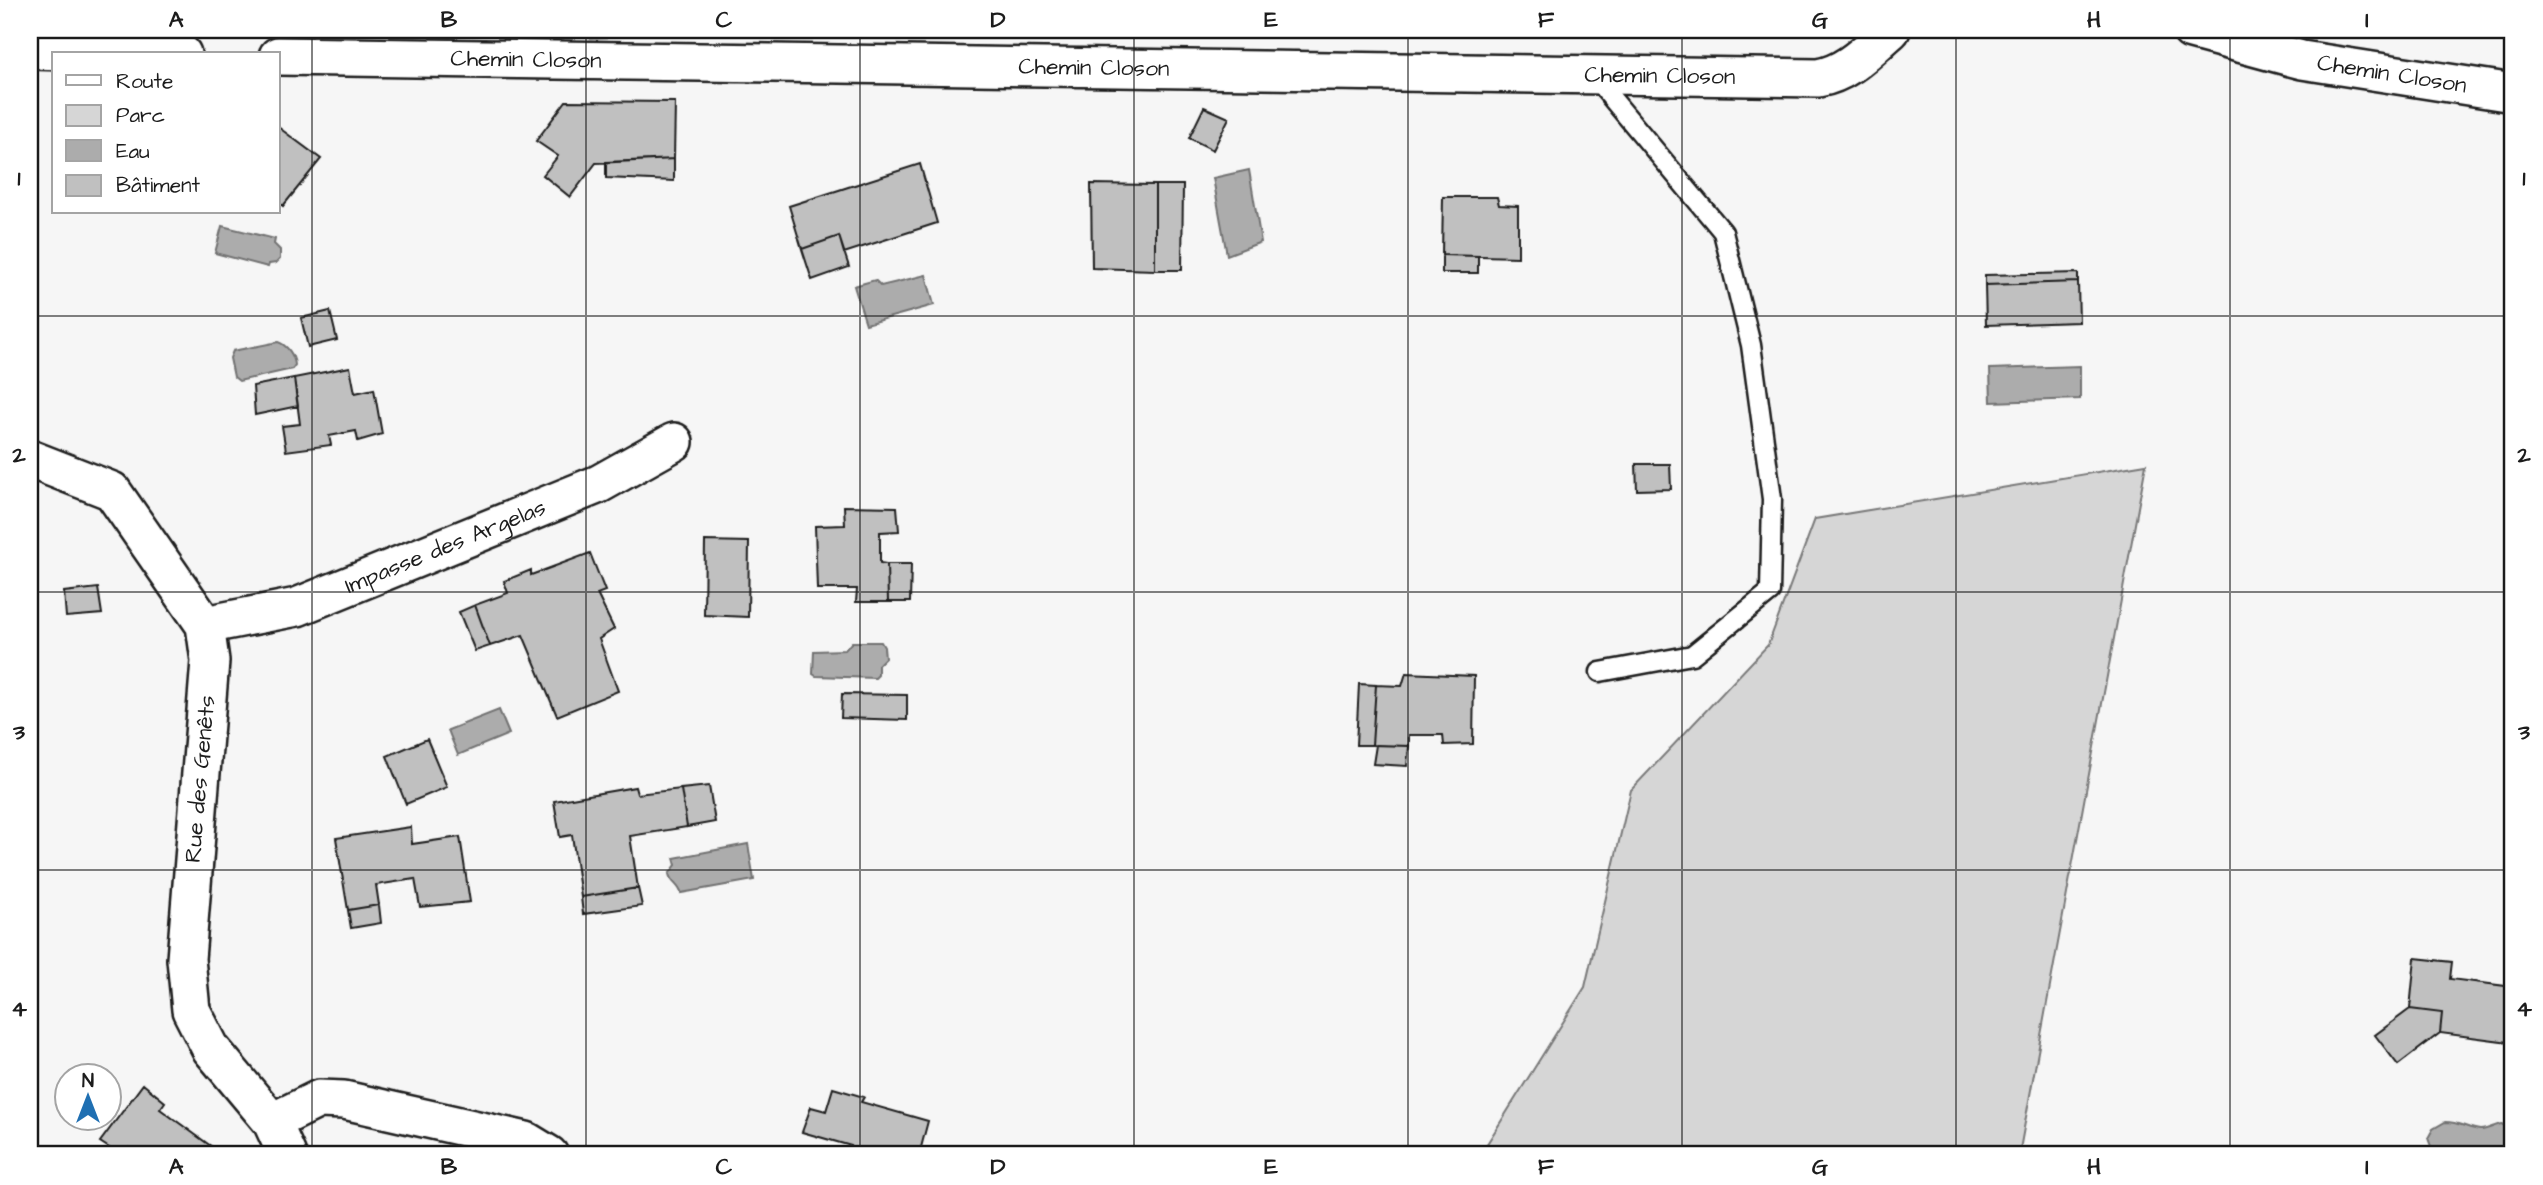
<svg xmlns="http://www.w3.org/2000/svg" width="2543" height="1185" font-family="'Architects Daughter',sans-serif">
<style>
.green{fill:#d6d6d6;stroke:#797979;stroke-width:2}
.water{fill:#acacac;stroke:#727272;stroke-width:2}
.building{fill:#c0c0c0;stroke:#1c1c1c;stroke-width:2}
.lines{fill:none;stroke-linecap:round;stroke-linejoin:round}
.service-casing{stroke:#1c1c1c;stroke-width:23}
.minor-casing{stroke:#1c1c1c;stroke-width:42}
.service{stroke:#fff;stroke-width:18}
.minor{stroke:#fff;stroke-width:37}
.grid{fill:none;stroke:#1c1c1c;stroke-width:2;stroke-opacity:0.55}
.labels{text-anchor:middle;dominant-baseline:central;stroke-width:7;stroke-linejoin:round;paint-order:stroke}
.street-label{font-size:23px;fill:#1c1c1c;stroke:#fff}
.neatline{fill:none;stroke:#1c1c1c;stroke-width:2.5}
.grid-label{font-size:23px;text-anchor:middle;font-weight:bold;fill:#1c1c1c}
</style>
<rect width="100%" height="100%" fill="#f6f6f6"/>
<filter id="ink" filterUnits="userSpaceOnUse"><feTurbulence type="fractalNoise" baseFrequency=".0143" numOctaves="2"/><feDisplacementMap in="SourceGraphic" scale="14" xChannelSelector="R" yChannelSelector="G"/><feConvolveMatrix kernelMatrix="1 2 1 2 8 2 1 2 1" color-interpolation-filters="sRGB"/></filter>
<g filter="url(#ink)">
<path class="green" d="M2146 464 2019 1155H1480L1585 987 1631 790 1768 645 1815 519Z"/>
<path class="water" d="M1249 170 1261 242 1227 255 1213 178Z
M222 226 275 239 274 244 280 250V259L276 263 269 264 268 267 215 253Z
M926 275 934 305 866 324 854 286 875 280 881 286Z
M278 342C287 345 294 355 295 365L292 369 239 381 234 377 230 358 233 351Z
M2080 366V399L1991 402 1990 369Z
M852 642H881L884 647 885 658 878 665V675L875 678 816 676 813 674 814 651 845 650Z
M499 710 509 734 458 755 448 730Z
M748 844 754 880 681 893C679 885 671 883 669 874L676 865 674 858Z
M2445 1122C2460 1122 2468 1129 2480 1130 2488 1130 2494 1125 2502 1124L2510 1132 2504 1141V1149L2492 1155H2431L2433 1152 2428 1138 2433 1129Z"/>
<path class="building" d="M566 101 675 102 674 159 596 163 570 197 543 175 558 156 536 141Z
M1204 107 1229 118 1213 150 1189 138Z
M278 127 321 159 283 206 278 202Z
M674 159V181L606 178V162Z
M920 164 937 223 844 253 839 236 802 249 789 206Z
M1091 184 1155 185V270L1092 268Z
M1155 185H1183L1182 270H1155Z
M1443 197H1497L1499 205 1518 206V257L1442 255Z
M839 236 849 267 812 280 802 249Z
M1442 255 1478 256V273H1442Z
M2078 273V282L1985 285V275Z
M2078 282 2079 322 1986 325 1985 285Z
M330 311 337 340 308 347 301 318Z
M350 367 355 393 374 389 382 434 358 441 356 431 329 436 331 445 286 451 282 426 300 424 294 378Z
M294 378 298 406 255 415 253 386Z
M1636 464H1670L1671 489 1637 490Z
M844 506 897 507 899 531 880 532V563L887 564 888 602H856L857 589H817L815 526 845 525Z
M705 541 749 542 748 617 704 615Z
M590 553 605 591 597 594 614 629 599 639 618 691 557 716 523 635 490 646 475 605 508 593 504 581 531 570V575Z
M887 564H911L910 602H888Z
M98 588 102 614 66 617 64 592Z
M475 605 490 646 475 651 459 612Z
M1406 673 1474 676 1473 744 1444 745 1443 735H1409V746L1372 745 1376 685 1402 686Z
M1359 684 1376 685 1372 745H1356Z
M842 694 907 695V720L841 718Z
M427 739 447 787 406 804 387 756Z
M1376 745 1409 746 1407 766 1373 764Z
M709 786 715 822 687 827 681 789Z
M635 787 637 794 681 789 687 827 630 836 638 888 581 897 572 835 560 837 554 801Z
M411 827 412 844 460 837 470 902 420 907 415 879 376 885 379 905 348 910 336 838Z
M638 888 642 906 583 914 581 897Z
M379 905 381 923 351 928 348 910Z
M2415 958 2452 962 2450 979 2513 987V1048L2509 1042 2440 1033 2442 1013 2410 1009Z
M2410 1009 2442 1013 2440 1033 2398 1065 2375 1035Z
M143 1084 165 1102 160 1109 219 1152 217 1155H139L129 1148 124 1155H120L100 1142Z
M833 1088 864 1097 861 1102 928 1121 919 1155H848L851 1146 802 1132 811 1107 826 1111Z"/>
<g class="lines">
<g class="service-casing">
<path id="service" d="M1594 77 1723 232 1751 345 1772 499 1770 592 1692 655 1600 672"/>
</g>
<g class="minor-casing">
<g id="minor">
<path id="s1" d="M2191 30 2302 60 2513 93"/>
<path d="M30 50 182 54"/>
<path id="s2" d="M278 56 1818 78C1848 73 1868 50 1891 30"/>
<path d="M30 459 112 491 205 625 210 661 186 959 191 1010 211 1049 272 1122 287 1155"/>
<path id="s3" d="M205 625 297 607 599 484 674 442"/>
<path d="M272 1122 319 1099 344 1100 526 1141 549 1155"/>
</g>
</g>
<use href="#service" class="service"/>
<use href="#minor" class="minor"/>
</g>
</g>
<path class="grid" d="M312 30V1155M586 30V1155M860 30V1155M1134 30V1155M1408 30V1155M1682 30V1155M1956 30V1155M2230 30V1155M30 316H2513M30 592H2513M30 870H2513"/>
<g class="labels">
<g class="street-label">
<text stroke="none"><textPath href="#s2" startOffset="248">Chemin Closon</textPath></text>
<text stroke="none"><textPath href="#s2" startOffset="816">Chemin Closon</textPath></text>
<text stroke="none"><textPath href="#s1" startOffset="206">Chemin Closon</textPath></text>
<text stroke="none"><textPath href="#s2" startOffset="1382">Chemin Closon</textPath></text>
<text stroke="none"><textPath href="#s3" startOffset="254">Impasse des Argelas</textPath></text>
<text transform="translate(200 779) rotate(-85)">Rue des Genêts</text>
</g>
</g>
<rect width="2543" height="1185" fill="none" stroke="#fff" stroke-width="77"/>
<rect x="52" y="52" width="228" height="161" fill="#ffffff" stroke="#a4a4a4" stroke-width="2"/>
<rect x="66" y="75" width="35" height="10" fill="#ffffff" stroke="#a4a4a4" stroke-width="2"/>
<text x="116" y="88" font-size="21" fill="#1c1c1c">Route</text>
<rect x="66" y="105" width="35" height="21" fill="#d6d6d6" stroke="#a4a4a4" stroke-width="2"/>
<text x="116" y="122" font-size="21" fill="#1c1c1c">Parc</text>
<rect x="66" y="140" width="35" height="21" fill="#acacac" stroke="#a4a4a4" stroke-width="2"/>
<text x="116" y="158" font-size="21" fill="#1c1c1c">Eau</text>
<rect x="66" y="175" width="35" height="21" fill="#c0c0c0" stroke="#a4a4a4" stroke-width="2"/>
<text x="116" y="192" font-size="21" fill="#1c1c1c">Bâtiment</text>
<g transform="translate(88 1097)"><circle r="33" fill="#ffffff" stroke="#a4a4a4" stroke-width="2"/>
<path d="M0-5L12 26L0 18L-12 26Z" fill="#1f6fb2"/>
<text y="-10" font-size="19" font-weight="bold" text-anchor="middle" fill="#1c1c1c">N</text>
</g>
<rect x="38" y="38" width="2466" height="1108" class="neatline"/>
<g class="grid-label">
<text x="176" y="27">A</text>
<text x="449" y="27">B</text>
<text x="724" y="27">C</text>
<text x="998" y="27">D</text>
<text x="1271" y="27">E</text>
<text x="1546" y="27">F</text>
<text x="1820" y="27">G</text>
<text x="2094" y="27">H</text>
<text x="2367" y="27">I</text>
<text x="19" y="185">1</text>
<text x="2524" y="185">1</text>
<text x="19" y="462">2</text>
<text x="2524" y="462">2</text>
<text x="19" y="739">3</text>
<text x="2524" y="739">3</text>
<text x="19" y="1016">4</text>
<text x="2524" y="1016">4</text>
<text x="176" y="1174">A</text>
<text x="449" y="1174">B</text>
<text x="724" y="1174">C</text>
<text x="998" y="1174">D</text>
<text x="1271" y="1174">E</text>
<text x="1546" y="1174">F</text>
<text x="1820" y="1174">G</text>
<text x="2094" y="1174">H</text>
<text x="2367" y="1174">I</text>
</g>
</svg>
